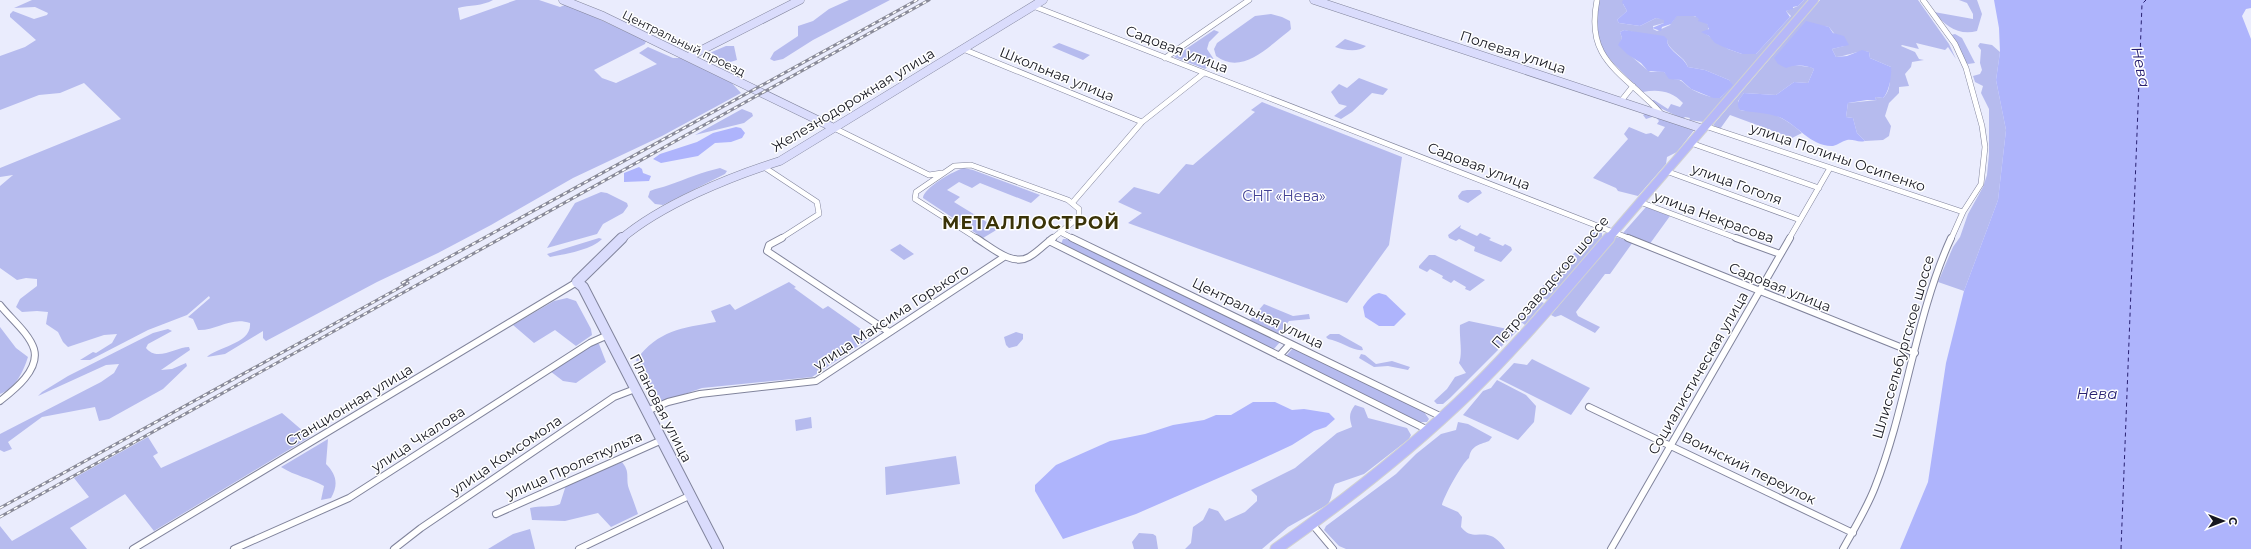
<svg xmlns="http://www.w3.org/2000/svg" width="2251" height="549" font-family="Montserrat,sans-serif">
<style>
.green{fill:#b6bbee;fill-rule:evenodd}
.water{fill:#aeb4fc}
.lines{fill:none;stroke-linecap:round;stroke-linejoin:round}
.ferry{stroke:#282071;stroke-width:1;stroke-dasharray:4 3.5;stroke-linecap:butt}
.street-far1-casing{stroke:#81849c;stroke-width:6}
.street-casing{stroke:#81849c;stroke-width:8}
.secondary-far1-casing{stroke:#81849c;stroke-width:9}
.secondary-casing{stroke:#81849c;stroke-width:12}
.primary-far1-casing{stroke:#d0d1d2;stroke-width:10}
.primary-casing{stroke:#d0d1d2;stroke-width:13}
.street-far1{stroke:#fff;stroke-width:5}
.street{stroke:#fff;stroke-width:6}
.secondary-far1{stroke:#dadcfc;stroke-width:8}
.secondary{stroke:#dadcfc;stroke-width:10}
.primary-far1{stroke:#b6b8f8;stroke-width:8}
.primary{stroke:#b6b8f8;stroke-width:11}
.rail-casing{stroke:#898a98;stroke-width:3}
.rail{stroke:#fff;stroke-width:1.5;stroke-dasharray:4;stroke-linecap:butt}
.labels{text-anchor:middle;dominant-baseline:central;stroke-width:3;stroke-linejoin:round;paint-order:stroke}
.far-street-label{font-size:12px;fill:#161720;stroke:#fff}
.street-label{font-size:14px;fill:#161720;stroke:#fff}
.park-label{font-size:14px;fill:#444396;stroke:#fff}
.water-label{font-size:15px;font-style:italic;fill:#282071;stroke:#fff}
.district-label{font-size:18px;font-weight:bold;letter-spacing:1px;fill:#3a3308;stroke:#fff}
</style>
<rect width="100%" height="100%" fill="#eaecfd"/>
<path class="green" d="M32 0H493C483 6 469 5 458 8L460 20 516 0H539L560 7 567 4 646 41 645 44 594 70 602 78 616 83 657 64 639 53 648 47 673 58H680L730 81 741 93 662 136 573 178 491 225 438 253 377 282 266 341 263 338V331L225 354 207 357C216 347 252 344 250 323 231 316 216 331 198 330L193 319 188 317 210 298 209 296 187 315 148 330 90 360H80L93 352 96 353 112 343 117 334 104 335 68 347 63 342 58 332 46 324 48 312 37 311 22 312 16 307 20 299 37 286V279L26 278 17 280 0 268V186L13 175 0 177V168L121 119 84 83 60 93 39 95 0 110V56L25 47 36 40 10 17V14L13 11 34 19 47 15 48 13 35 7 14 8Z
M849 0H890L813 40 783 59 774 61 770 59 774 52 798 36V26L813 21 829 9Z
M1599 0H1623V4L1627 11 1617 20 1619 23 1640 26 1656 18 1664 19V23L1653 26V29L1657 31 1670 25 1677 15C1689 15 1704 15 1709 27L1706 34 1728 49 1742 54H1756L1791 16 1786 11 1798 6 1804 0H1808L1704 122 1689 120 1690 118 1685 117 1683 119 1660 108 1651 100H1654L1668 109 1671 104 1680 107 1683 103C1672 91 1658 89 1643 92 1628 77 1598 53 1595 31 1594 22 1598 10 1599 0ZM1624 30 1668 40 1667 42C1671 52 1684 56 1688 67L1705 70 1729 80 1732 85 1720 98C1711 98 1701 94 1693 90 1684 85 1683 78 1671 79L1664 72C1659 71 1656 72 1651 72 1648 72 1623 48 1619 45L1622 38 1620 32Z
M1820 0H1918L1949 44 1956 59 1948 47 1945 50 1916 43 1919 49 1902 45 1901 46 1915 52 1919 59 1924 60 1912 62 1911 67 1905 74 1909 86 1899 87V93L1889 103 1885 116 1891 126 1889 136 1883 140 1865 141 1857 133 1853 118 1846 117 1848 103 1877 100 1875 99 1876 97 1883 98C1892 90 1889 78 1891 67L1870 58 1869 52C1856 50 1849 56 1836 57L1832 49 1844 46 1829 27 1810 24 1793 65 1810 67 1814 69 1808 83 1794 82 1776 95 1744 93 1738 101 1740 110C1748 112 1755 110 1763 111 1777 114 1791 123 1802 133L1792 138 1730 115 1720 129 1713 125Z
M1959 0H1977L1982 14 1977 31C1959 36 1945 26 1934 12L1973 19V14L1967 3Z
M1271 14 1282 17 1290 21 1291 29 1289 31C1269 46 1242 76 1216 56L1214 49 1217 43 1255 16Z
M1214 30 1219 32 1209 42 1207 49 1215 61 1205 69 1174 57Z
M1955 34 1962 38 1975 63 1968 64 1964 61 1951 35Z
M1345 39 1366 46C1358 53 1344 50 1335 47Z
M1059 43 1090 55 1083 60 1052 47Z
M1980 43 1992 45 2000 52 1996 80 2006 130 1998 200 1964 291 1938 282 1953 247 1960 237 1968 214 1983 187 1987 175 1989 154V109L1981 93 1983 86 1975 82 1973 76 1980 74 1982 70 1980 63 1981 50 1978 46Z
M726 46H734L737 60 727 63 707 54Z
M1359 78 1388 89 1383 95 1372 93 1352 112 1341 119 1334 116 1347 106 1339 104 1331 92 1339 84 1347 88Z
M1262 102 1402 157 1389 245 1347 303 1128 223 1142 213 1118 202 1134 187 1159 194 1186 164 1193 165 1255 112 1251 110Z
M742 109 752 113 753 116 744 123 695 135Z
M1646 113 1695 129 1677 152 1667 157 1666 164 1638 196 1618 191 1616 188 1593 178 1628 139 1624 134 1629 127 1646 134 1651 133 1658 137 1665 127 1657 124 1659 121 1655 116 1646 119 1643 115Z
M720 168 727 171 725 174 663 205 655 204 648 197 650 191C656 188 662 188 669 185 686 179 702 172 720 168Z
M964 168 973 170 1040 195 1031 203 980 183 972 188 959 182 947 190 960 197 954 202 998 229 983 238 923 198C923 188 955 170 964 168Z
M1467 190H1480L1482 193 1468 203 1459 199 1458 196 1462 191Z
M601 192 607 193 627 203 628 206 623 213 603 224 597 234 547 248 575 203Z
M1646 207 1670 216 1649 245 1623 233Z
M1461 225 1460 228 1477 236 1480 233 1491 238 1489 240 1503 246 1505 244 1511 247 1512 250 1501 262 1474 251 1475 247 1459 239 1456 241 1449 238 1448 235Z
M1595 231 1602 233V237L1548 300 1538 297V291Z
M1616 237 1633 242 1610 274H1605L1576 312 1578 316 1600 327 1595 333 1561 315 1555 317 1551 315Z
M599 238 602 239C591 250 566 254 550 257L547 254Z
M1063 239H1068L1280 342 1273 350 1061 244Z
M900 244 914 254 904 260 890 250Z
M1429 255H1435L1485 280 1470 291 1465 289 1466 287 1454 280 1451 283 1442 278 1443 276 1430 269 1427 272 1419 268V266Z
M789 282 796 287 794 288 823 309 828 306 872 337 812 377 702 388 659 403 636 360C659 330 681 328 716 322L711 311 730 304 735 310Z
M567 298 576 301 591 329 592 335 576 346 555 330 534 343 513 325 554 301Z
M1534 299 1544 303 1525 325 1517 319 1522 314 1528 315 1537 305 1534 303Z
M1264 304 1293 316 1309 314 1310 319 1289 321 1279 334 1250 320Z
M1469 321 1517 331 1450 398 1443 404H1437L1434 401 1447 389 1455 377 1466 373 1459 363C1463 353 1459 337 1460 325Z
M0 327 16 348 28 357C23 372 16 388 0 394Z
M168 329 172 331 148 344 146 348C157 362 176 347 189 347L190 350 161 370 172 369 186 363 187 366 163 389 109 419 99 421 95 407 42 417 8 442 12 449 4 452 0 450V434L101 382 114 373 119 364 106 365 38 396 42 392 68 376 153 333Z
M1016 332 1023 334V339L1017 346 1009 348 1006 345 1004 337Z
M1330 334H1339L1362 347 1363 350C1355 352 1340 341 1328 339L1326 337Z
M596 343 599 344 606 362 576 383 563 381 550 371Z
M1293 348 1424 412 1429 419 1427 422H1418L1286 356Z
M1361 354 1365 355 1376 364 1392 361 1410 367 1408 370 1388 366 1374 367 1359 358Z
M1532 359 1590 388 1571 415 1499 379 1514 363 1527 365Z
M1497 380 1526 395 1536 406 1534 422 1518 440 1463 415 1483 391 1491 388Z
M1355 405 1364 408 1368 418 1407 428 1411 435 1409 439 1364 474 1335 484C1331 491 1333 498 1327 505L1288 527 1262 549H1185L1191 543 1193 527 1203 520 1209 508 1218 511 1225 521 1245 512 1257 501V496L1251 490 1295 468 1337 433 1352 427C1349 417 1349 413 1355 405Z
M282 413 310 437 154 531 125 494 70 528 87 549H0V526L12 541 89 497 74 478 148 437 158 453 153 456 161 468Z
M811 417 812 428 796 431 795 420Z
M1458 422 1468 424 1492 437 1489 441C1478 445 1471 446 1469 458 1462 463 1443 498 1442 505L1458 512 1462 517 1461 527C1475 545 1487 522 1505 549H1346L1339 546 1324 530 1326 526 1396 474 1416 454 1441 434 1456 430Z
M328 439 326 464C336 474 339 484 331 498L321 500 324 486C310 478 295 476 281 467Z
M956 456 960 484 886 495 885 467Z
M622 462C631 473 625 478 629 489 632 497 635 505 638 514L611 527 598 513 565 521 532 520 530 508C540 505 551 508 560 504L566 485Z
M530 529 535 549H488L513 534Z
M1139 533 1153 534 1156 536 1158 549H1134L1132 542Z"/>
<path class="water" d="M1623 0H1804L1798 6 1793 7V9L1786 11 1790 17 1756 54H1742L1728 49 1715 43 1709 36 1701 32 1709 29 1707 24 1698 21 1699 19 1695 16H1677L1671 24 1662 27 1661 31 1652 28 1664 23V20L1656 18 1640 26 1619 23 1617 20 1627 11 1622 2Z
M1994 0H2251V8L2246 9 2242 16 2251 39V549H1900L1928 482 1946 363 1964 291 1998 200 2006 130 1996 80 2000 52 1999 28Z
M1806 21 1829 27 1833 33 1844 36 1849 45 1832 49 1836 57 1847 56 1862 50 1869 52 1870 58 1891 67C1892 76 1889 92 1883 98L1876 97 1875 99 1878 100H1867L1848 103 1846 117 1853 118 1857 133 1865 141C1858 143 1854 139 1847 140 1842 141 1838 145 1833 146 1811 147 1798 125 1779 117 1765 112 1754 113 1740 110 1735 103 1740 98 1744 93L1776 95 1794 82 1808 83 1814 69C1807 65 1795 64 1786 68L1778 64 1774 58Z
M1624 30 1664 36 1668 40 1667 42C1670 52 1683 56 1688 67L1705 70 1729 80 1733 85 1720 98H1713L1691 89 1681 80 1669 79 1664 72 1648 71 1641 63 1627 54 1618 45 1622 38 1620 32Z
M736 127 741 128 745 133 742 138 731 142 715 143 698 156 661 163 653 159 660 154 697 142 713 133Z
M639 167 642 169 643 173 651 176 649 181 624 182V173Z
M1379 293 1386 295 1406 314 1394 326H1379L1365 317 1363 307C1367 301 1372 294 1379 293Z
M1253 402H1275L1292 410 1304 409 1329 413 1335 419 1326 427 1314 431 1292 445 1253 463 1136 514 1063 539 1035 491V485L1056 465 1110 441 1145 434 1173 425 1204 420 1216 415H1231Z"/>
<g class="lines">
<path class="ferry" d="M2121 549 2142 4 2146 0"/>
<g class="street-far1-casing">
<path id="street-far1" d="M1597 0C1588 46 1605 62 1638 91 1646 99 1656 106 1662 115
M1923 0 1955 44 1966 68 1982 126 1985 147 1981 184 1963 212 1951 239
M1033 6 1631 239
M963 49 1142 122
M1165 58 1249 0
M1621 101 1633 86
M1705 126 1963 212
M834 128 929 175 942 173
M1691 143 1819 188
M764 167 817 202 819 214 780 239
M1666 171 1800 220
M1073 202 1142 122 1204 73
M1640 202 1739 239
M1060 232 1074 239
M978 239 915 199 916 192 954 166 971 165 1068 200 1079 209V217L1052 239
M1789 239 1830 168"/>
</g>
<g class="street-casing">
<path id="street" d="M782 238 769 245 767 251 889 332
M976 238C990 246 1012 267 1029 257 1038 252 1045 244 1053 238
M1072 238 1444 418
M1628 238 1915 353
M1736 238 1780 254
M1049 241 1430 431
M0 305C10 318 29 333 34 349 40 370 14 390 0 401
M1279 356 1290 344
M1589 407 1853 533
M647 411 668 402 700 394 816 381 1004 257
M496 514 662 440
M1312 524 1333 549
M133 549 577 282
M234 549 349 498 590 343 608 335
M394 549 421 528 614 397 635 389
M579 549 691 495
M1611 549 1790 238
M1843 549C1854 529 1867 508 1875 487 1907 406 1915 317 1951 238"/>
</g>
<g class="secondary-far1-casing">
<path id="secondary-far1" d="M563 0 603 16 834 128
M1314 0 1703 129
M688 57 800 0
M621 239C661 205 729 177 780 161L1043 0"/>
</g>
<g class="secondary-casing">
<path id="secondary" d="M622 238 577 282 583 287 718 549"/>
</g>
<g class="primary-far1-casing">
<path id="primary-far1" d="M1608 239 1814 0"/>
</g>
<g class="primary-casing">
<path id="primary" d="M1276 549C1345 501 1411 449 1471 391 1520 343 1564 290 1609 238"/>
</g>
<use href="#street-far1" class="street-far1"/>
<use href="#street" class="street"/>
<use href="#secondary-far1" class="secondary-far1"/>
<use href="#secondary" class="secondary"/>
<use href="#primary-far1" class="primary-far1"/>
<use href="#primary" class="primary"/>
<g class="rail-casing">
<path id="rail" d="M402 283 917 0
M0 508 408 283
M0 517 929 0"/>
</g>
<use href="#rail" class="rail"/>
</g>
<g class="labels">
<g class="far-street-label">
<text transform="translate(684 43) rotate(26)">Центральный проезд</text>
</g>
<g class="street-label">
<text transform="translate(1177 49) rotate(21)">Садовая улица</text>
<text transform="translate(1513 52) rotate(18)">Полевая улица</text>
<text transform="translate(1057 74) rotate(22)">Школьная улица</text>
<text transform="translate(853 100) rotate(-31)">Железнодорожная улица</text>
<text transform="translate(1838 157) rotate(19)">улица Полины Осипенко</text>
<text transform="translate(1479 166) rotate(21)">Садовая улица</text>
<text transform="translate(1737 184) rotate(20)">улица Гоголя</text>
<text transform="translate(1714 217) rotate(20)">улица Некрасова</text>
<text transform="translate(1550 282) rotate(-49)">Петрозаводское шоссе</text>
<text transform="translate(1780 287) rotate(22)">Садовая улица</text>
<text transform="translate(1258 313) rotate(26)">Центральная улица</text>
<text transform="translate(891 317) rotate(-33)">улица Максима Горького</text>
<text transform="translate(1903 347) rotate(-74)">Шлиссельбургское шоссе</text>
<text transform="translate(1698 373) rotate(-60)">Социалистическая улица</text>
<text transform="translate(349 405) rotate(-31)">Станционная улица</text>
<text transform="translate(661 408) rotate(63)">Плановая улица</text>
<text transform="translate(418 439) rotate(-33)">улица Чкалова</text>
<text transform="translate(506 455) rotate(-34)">улица Комсомола</text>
<text transform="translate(574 465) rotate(-24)">улица Пролеткульта</text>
<text transform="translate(1749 468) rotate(26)">Воинский переулок</text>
</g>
<g class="park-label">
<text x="1284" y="196">СНТ «Нева»</text>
</g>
<g class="water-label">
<text transform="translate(2141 67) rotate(78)">Нева</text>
<text x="2097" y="393">Нева</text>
</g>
<g class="district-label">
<text x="1031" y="223">МЕТАЛЛОСТРОЙ</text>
</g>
</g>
<g transform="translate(2223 521) rotate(90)" stroke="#ffffff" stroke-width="3" paint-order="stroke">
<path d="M0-3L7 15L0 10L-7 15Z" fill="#161720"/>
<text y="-6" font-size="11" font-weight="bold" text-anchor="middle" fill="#161720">С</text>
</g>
</svg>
